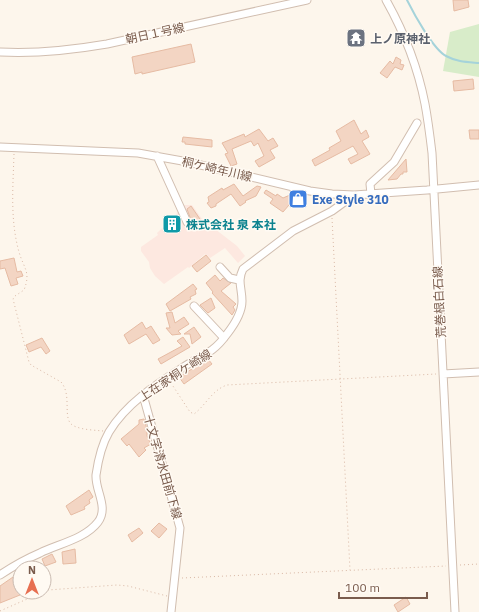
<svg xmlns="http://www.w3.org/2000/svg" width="479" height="612" font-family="'IBM Plex Sans','Noto Sans JP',sans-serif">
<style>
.commercial{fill:#fde8e0}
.green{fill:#d8ecc9}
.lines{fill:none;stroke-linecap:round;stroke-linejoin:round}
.stream{stroke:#a5d3da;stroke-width:2}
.building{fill:#f3d5c3;stroke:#e6bba3}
.minor-casing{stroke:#d1beb0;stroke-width:9}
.path{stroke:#d9b8a5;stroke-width:1;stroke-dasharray:1 3;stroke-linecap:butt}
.minor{stroke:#fff;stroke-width:7}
.labels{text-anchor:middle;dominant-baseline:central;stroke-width:3;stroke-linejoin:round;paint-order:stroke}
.street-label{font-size:12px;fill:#7a5c4d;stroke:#fffaf3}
.worship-label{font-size:12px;font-weight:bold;fill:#5b616d;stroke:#fffaf3;text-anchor:start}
.shop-label{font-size:12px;font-weight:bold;fill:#366cbe;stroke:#fffaf3;text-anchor:start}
.culture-label{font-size:12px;font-weight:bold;fill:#0d838f;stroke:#fffaf3;text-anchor:start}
</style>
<rect width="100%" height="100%" fill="#fdf6ec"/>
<path class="commercial" d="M182 205H192L202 219 237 246 245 256 238 263 225 248 210 258 205 254 189 268 188 267 164 284 155 276 150 268 149 262 141 251V247L158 235 157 233 175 216Z"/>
<path class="green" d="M479 24V77L443 71 450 32Z"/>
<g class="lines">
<path class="stream" d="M407 0C414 14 433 49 446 56 457 62 467 62 479 63"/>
</g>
<path class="building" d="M453 0H468L469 7 454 11Z
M191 44 195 62 142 74V72L135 74 132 57Z
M396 57 401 60 400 64 404 65 402 70 395 67 387 78 380 73 390 61 393 64Z
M473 79 474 89 454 91 453 81Z
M354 120 361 134 366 130 369 137 362 141 370 154 351 164 348 159 358 154 353 146 315 166 312 160 330 150 329 148 341 141 336 131Z
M259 129 268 141 273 138 278 146 270 150 275 158 259 167 255 161 264 156 258 143 254 146 251 141 232 149 237 164 231 166 225 154 228 153 222 143 244 134 245 137Z
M469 130H479V139H470Z
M183 137 212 140V147L185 144V142H182Z
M406 159 407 172H403V174H401L397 179 388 180Z
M234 184 243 196 257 186 261 187 256 196 245 201 246 202 240 206 231 194 216 204V206L211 208 207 203 209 202 208 197 222 188 223 190Z
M266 190 276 196 277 194 283 198 290 195 295 198 283 212 270 203 273 199 264 193Z
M191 206 202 222 194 228 187 209Z
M175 217 180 222 169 232 164 227Z
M206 255 211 261 197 272 192 266Z
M14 258 17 272 21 271 23 276 16 278 18 284 11 286 5 268 0 269V261Z
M215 275 220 281 223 278 231 283 221 291 236 304 233 307 235 310 232 315 212 293 213 292 206 283Z
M193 284 197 289 195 290 196 294 190 297 191 299 170 311 166 304Z
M211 298 215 308 208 313 200 305Z
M172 312 175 323 184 317 189 324 178 331 181 334 172 335 166 328H170L166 313Z
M142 322 146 329 151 326 160 340 153 344 146 334 129 344 124 335Z
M194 327 201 337 192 344 190 334H184Z
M183 337 190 347 161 364 158 359 182 346 177 341Z
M42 338 50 351 46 354 41 347 29 352 26 345Z
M208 359 212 364 184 384 179 377Z
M144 419 147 429V436L151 444 144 448 146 450 139 457 129 444 127 446 121 439 139 424V420Z
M89 490 93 497 89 500 90 503 84 507 85 509 71 515 66 506Z
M159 523 167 529 159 538 151 531Z
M139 528 143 533 132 542 128 535Z
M75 549 76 563 63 564 62 552Z
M52 554 56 562 45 566 42 559Z
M13 577 20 588V595L0 603V586Z
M406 597 410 604 398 612 394 605Z"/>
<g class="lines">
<g class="minor-casing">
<path id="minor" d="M386 0C404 32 418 68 425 104 428 120 430 136 432 153L455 612
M0 52C36 54 72 50 107 44L307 0
M0 147 138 153 188 162 310 191 332 194 354 195 427 190 479 185
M157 156 187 222
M371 194 370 184 394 162 417 123
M220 267 230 278 239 280
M194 306 224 338
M443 374 479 372
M143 395 180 528 171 612
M0 575C12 567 26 559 40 553 58 544 85 539 98 522 109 507 95 491 96 475 98 461 102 444 109 432 126 404 155 385 182 368 201 355 212 355 227 334 234 325 242 312 242 301 242 288 237 281 243 269L293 231 332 211 354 195"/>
</g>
<path class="path" d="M14 154C13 187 10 220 19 252 24 269 31 272 24 290L15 296 13 299 29 362 31 365 61 382C73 396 61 420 74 426 83 430 94 430 103 431
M332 218 350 570
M171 383 190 412 194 414C206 405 212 390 227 385L436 374
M460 565 479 564
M182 578 446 566
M44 592 48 590 117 585 128 586 167 596
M0 611 43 592"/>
<use href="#minor" class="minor"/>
</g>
<defs>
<g id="temple-square" transform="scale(1)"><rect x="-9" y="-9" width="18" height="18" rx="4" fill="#6b7280" stroke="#fffaf3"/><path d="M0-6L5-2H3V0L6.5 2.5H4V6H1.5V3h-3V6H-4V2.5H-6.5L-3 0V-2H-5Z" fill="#fff"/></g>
<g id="shop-square" transform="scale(1)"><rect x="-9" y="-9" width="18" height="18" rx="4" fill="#3f7fe0" stroke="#fffaf3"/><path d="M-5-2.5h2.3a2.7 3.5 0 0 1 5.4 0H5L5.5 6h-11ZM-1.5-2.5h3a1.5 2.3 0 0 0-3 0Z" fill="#fff"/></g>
<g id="building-square" transform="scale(1)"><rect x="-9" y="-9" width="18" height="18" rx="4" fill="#0f9aa8" stroke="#fffaf3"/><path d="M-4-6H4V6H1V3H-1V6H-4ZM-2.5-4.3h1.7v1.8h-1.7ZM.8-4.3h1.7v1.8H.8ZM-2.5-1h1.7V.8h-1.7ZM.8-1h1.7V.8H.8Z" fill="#fff"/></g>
</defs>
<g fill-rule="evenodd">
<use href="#temple-square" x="356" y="38"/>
<use href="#shop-square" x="298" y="199"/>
<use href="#building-square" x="172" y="224"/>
</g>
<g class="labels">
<g class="street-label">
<text transform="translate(155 33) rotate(-12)">朝日１号線</text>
<text transform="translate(217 169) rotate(13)">桐ケ崎年川線</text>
<text transform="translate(439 302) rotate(-93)">荒巻根白石線</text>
<text transform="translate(175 375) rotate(-33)">上在家桐ケ崎線</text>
<text transform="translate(163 467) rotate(74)">十文字清水田前下線</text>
</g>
<g class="worship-label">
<text x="370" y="38">上ノ原神社</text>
</g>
<g class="shop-label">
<text x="312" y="199">Exe Style 310</text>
</g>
<g class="culture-label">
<text x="186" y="224">株式会社 泉 本社</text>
</g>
</g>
<g transform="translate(32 580)"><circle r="19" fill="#fffaf3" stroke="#cabbb1"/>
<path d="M0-3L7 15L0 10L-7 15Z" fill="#e76f51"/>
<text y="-6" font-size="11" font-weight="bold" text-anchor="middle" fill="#7a5c4d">N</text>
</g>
<path d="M339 592v6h88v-6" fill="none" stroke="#7a5c4d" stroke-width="2"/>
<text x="345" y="592" font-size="12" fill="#7a5c4d" stroke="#fffaf3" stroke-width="3" paint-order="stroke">100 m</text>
</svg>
